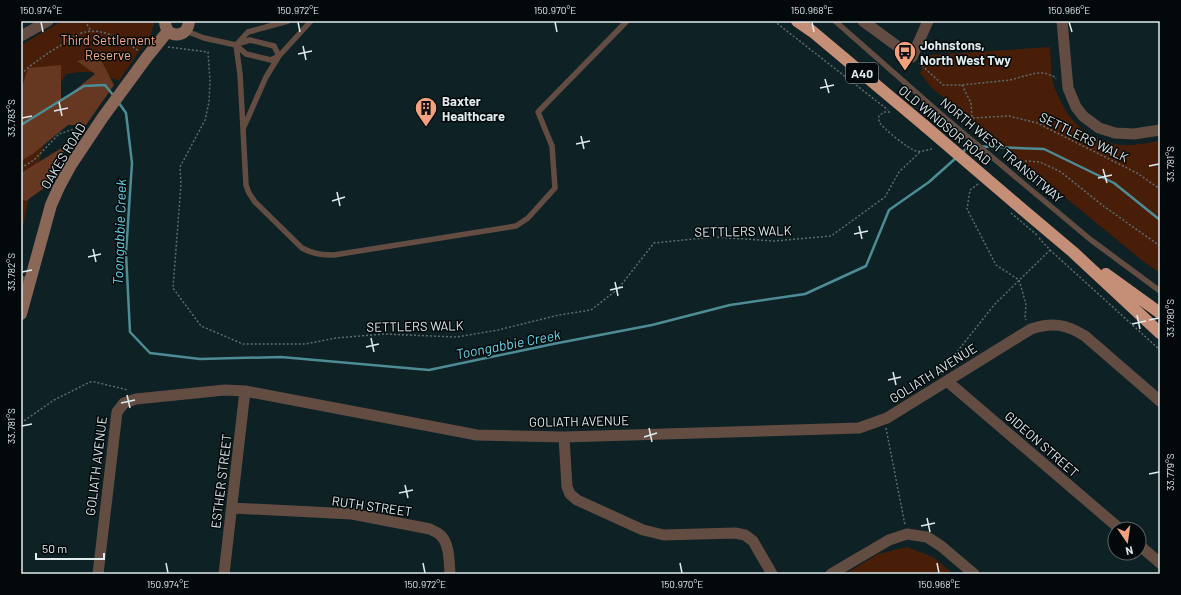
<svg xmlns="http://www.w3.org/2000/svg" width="1181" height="595" font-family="Barlow,sans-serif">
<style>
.green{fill:#491e08}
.forest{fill:#663721}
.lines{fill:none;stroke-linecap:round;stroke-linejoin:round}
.stream{stroke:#4e8c95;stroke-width:2.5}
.path{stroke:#5d6d70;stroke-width:1.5;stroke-dasharray:2 2;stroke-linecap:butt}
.lane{stroke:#634d43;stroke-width:5.5}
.street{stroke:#634d43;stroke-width:11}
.secondary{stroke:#8b6758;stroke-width:12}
.highway{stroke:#c58e76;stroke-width:12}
.path-bridge{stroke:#5d6d70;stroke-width:1.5;stroke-dasharray:2 2;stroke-linecap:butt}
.lane-bridge{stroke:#634d43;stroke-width:5.5}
.highway-bridge{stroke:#c58e76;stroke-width:12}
.ticks{fill:none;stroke:#e0ebee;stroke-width:1.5}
.labels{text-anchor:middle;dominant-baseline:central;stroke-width:3;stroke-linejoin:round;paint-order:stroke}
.shield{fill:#03090a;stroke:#9ea7aa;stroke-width:1}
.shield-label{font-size:12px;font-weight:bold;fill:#e0ebee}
.park-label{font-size:13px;fill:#f8a986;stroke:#03090a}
.poi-label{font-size:13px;font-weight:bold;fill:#e0ebee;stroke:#03090a;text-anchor:start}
.street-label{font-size:13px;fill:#e0ebee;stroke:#03090a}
.water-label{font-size:14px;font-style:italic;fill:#63d4e7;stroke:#03090a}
.neatline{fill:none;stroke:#e0ebee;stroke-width:1.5}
.ticks-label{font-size:10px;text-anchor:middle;fill:#e0ebee}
</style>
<rect width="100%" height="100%" fill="#0e2124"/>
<path class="green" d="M62 21H155L151 34 119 81C98 72 89 70 66 74L61 83 29 198 21 237V45Z
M1050 47C1051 59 1051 72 1053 84 1055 91 1060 98 1062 104 1075 130 1103 147 1132 145 1142 144 1151 142 1160 141V273L1144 262 932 88 920 73 930 55Z
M907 547 933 557 954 574H845L878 554Z"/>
<path class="forest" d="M99 56 114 85 86 125H68L34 153 21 161V90L28 68 61 65V101L95 74 77 61Z
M68 144 44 188 26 201 21 199V173Z"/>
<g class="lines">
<path class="stream" d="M119 103 126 113 132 163 126 253 130 332 150 353 200 359 281 357 429 370 553 344 652 325 730 305 805 294 866 266 889 210 929 182 957 157
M21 125 84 86 105 85 113 95
M962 153 969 146 1044 149 1114 183 1160 220"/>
<path class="path" d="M85 21 91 31
M774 21 888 110
M168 47 208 52 210 81 209 102 205 120 180 167 181 184 173 288 201 326 243 344H305L336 338 384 334 457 337 498 330 559 315 591 310 618 289 654 243 714 237 774 241 831 236 885 197 899 172 921 151
M919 63 943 85H962L1010 80 1036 73H1045L1055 77 1056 79
M21 74C33 63 45 55 58 47 65 43 72 37 79 34 101 25 122 40 139 51
M962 85 971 103 972 118 1009 116 1037 123 1137 173 1160 189
M890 112H884L879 116V122C885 130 907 148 916 151 921 152 927 150 932 149
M1014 166 1026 161 1040 162 1061 172 1102 205 1160 246
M21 168 34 160 59 134 74 129 82 131
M978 184 970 190 967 209 996 265 1019 280 1026 304 1025 317 1026 320
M1039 238 1050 250 1160 350
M948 369 953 357 994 305 1050 250
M21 423 54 400 90 382H95L128 390
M886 428 905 525"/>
<path class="lane" d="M311 21 279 56 266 77 243 129 246 185 249 193 255 202 302 248C313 254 322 255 334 255L516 226 528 218 555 188 552 146 538 112 627 21
M835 21 943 116
M186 31 204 38 236 45 246 54 271 60 279 56
M237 44 250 40 274 46 279 56
M236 45 240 74 243 128
M236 45 248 32 288 21
M1036 194 1091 240 1160 291"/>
<path class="street" d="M863 21 912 57 928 21
M1062 21 1068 88 1076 107 1083 116 1099 128 1115 133 1134 134 1160 130
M21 36 48 21
M21 281 29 283
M947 381 1120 529
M564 437 567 487 570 494 577 500 643 530 664 535 735 533 745 535 753 541 772 574
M232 508 352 514 430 529C433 531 437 532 439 534 450 542 449 562 450 574
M1139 545 1160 563
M98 574 117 412 124 403 136 399 225 390 245 391 477 435 564 437 859 428 887 418 1031 329C1052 322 1066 324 1085 336L1160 401
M224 574 245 391
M831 574 889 540 907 534 927 537 941 546 974 574"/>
<path class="secondary" d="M165 21C165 39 188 39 189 21
M21 314 51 205 59 187 71 165 103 117 147 57 168 31"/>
<path class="highway" d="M797 21 813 32 925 126
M1015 203 1073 252 1160 333
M1106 274 1160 313"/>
<path class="path-bridge" d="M1011 213 1037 235"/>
<path class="lane-bridge" d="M943 116 1036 194"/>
<path class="highway-bridge" d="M925 126 1015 203"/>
</g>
<path class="ticks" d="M41 22 43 32M298 22 300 32M555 22 557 32M812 22 814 32M1069 22 1072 32M303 46 306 60M298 54 312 51M825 79 829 93M820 88 834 85M59 102 62 116M54 111 68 108M22 118 32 116M581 136 584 149M576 144 590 141M1149 166 1159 164M1103 169 1107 183M1098 178 1112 175M337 192 340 206M332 201 345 197M859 226 862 239M854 234 868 231M93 249 96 262M88 257 101 254M22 272 32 270M615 282 618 296M610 290 623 287M1137 315 1140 329M1149 320 1159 318M1132 324 1146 321M371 338 374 352M366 347 379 344M893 372 896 385M888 380 901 377M127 395 130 408M121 403 135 400M22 426 32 424M649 428 652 442M644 437 657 433M1149 474 1159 472M405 485 408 498M399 493 413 490M927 518 930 532M921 526 935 523M166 563 168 573M423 563 425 573M680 563 682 573M937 563 939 573"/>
<defs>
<g id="bus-pin" transform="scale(1.15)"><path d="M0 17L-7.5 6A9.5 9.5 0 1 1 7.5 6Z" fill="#f1a17e" stroke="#03090a"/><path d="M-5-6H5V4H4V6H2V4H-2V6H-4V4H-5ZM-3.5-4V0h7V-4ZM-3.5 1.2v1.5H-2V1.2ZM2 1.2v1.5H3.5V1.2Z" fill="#111"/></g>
<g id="building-pin" transform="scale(1.15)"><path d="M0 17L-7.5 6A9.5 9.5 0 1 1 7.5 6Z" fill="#f1a17e" stroke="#03090a"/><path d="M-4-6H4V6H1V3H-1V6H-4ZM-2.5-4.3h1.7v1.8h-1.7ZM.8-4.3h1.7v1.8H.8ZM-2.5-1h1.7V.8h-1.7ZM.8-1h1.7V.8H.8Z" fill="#111"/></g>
</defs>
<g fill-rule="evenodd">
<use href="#bus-pin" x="905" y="52"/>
<use href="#building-pin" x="426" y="108"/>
</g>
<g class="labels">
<rect class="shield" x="846" y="63" width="32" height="20" rx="3"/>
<g class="shield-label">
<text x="862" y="73">A40</text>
</g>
<g class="park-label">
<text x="108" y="40">Third Settlement<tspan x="108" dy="15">Reserve</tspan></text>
</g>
<g class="poi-label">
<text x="920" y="45">Johnstons,<tspan x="920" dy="15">North West Twy</tspan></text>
<text x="442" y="101">Baxter<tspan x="442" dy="15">Healthcare</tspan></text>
</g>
<g class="street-label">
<text transform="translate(945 125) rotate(40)">OLD WINDSOR ROAD</text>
<text transform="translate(1084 137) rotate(26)">SETTLERS WALK</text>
<text transform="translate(1002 150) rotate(40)">NORTH WEST TRANSITWAY</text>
<text transform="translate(63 156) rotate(-59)">OAKES ROAD</text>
<text transform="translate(743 231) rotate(-1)">SETTLERS WALK</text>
<text transform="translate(415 326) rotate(-1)">SETTLERS WALK</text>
<text transform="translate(933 373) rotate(-32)">GOLIATH AVENUE</text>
<text transform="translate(579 421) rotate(-1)">GOLIATH AVENUE</text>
<text transform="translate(1042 444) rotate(41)">GIDEON STREET</text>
<text transform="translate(96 466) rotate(-83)">GOLIATH AVENUE</text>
<text transform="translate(221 481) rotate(-83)">ESTHER STREET</text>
<text transform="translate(372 506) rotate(8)">RUTH STREET</text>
</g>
<g class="water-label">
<text transform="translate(119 232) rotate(-88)">Toongabbie Creek</text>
<text transform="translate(508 344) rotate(-11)">Toongabbie Creek</text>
</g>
</g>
<rect width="1181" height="595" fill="none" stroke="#03090a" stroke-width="44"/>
<g transform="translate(1127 541) rotate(167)"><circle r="19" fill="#03090a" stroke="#5b6365"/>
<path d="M0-3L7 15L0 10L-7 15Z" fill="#f1a17e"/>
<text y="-6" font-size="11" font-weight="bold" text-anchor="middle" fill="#e0ebee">N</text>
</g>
<path d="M36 553v6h68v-6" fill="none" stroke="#e0ebee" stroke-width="2"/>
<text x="42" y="553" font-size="12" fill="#e0ebee" stroke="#03090a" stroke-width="3" paint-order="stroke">50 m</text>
<rect x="22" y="22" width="1137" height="551" class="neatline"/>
<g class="ticks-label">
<text x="41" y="14">150.974°E</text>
<text x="298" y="14">150.972°E</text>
<text x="555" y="14">150.970°E</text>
<text x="812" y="14">150.968°E</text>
<text x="1069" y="14">150.966°E</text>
<text transform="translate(11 118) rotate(-90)" y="4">33.783°S</text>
<text transform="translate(1170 164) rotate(-90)" y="4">33.781°S</text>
<text transform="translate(11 272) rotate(-90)" y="4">33.782°S</text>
<text transform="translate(1170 318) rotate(-90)" y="4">33.780°S</text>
<text transform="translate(11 426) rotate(-90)" y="4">33.781°S</text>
<text transform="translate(1170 472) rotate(-90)" y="4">33.779°S</text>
<text x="168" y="588">150.974°E</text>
<text x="425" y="588">150.972°E</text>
<text x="682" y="588">150.970°E</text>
<text x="939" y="588">150.968°E</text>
</g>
</svg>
